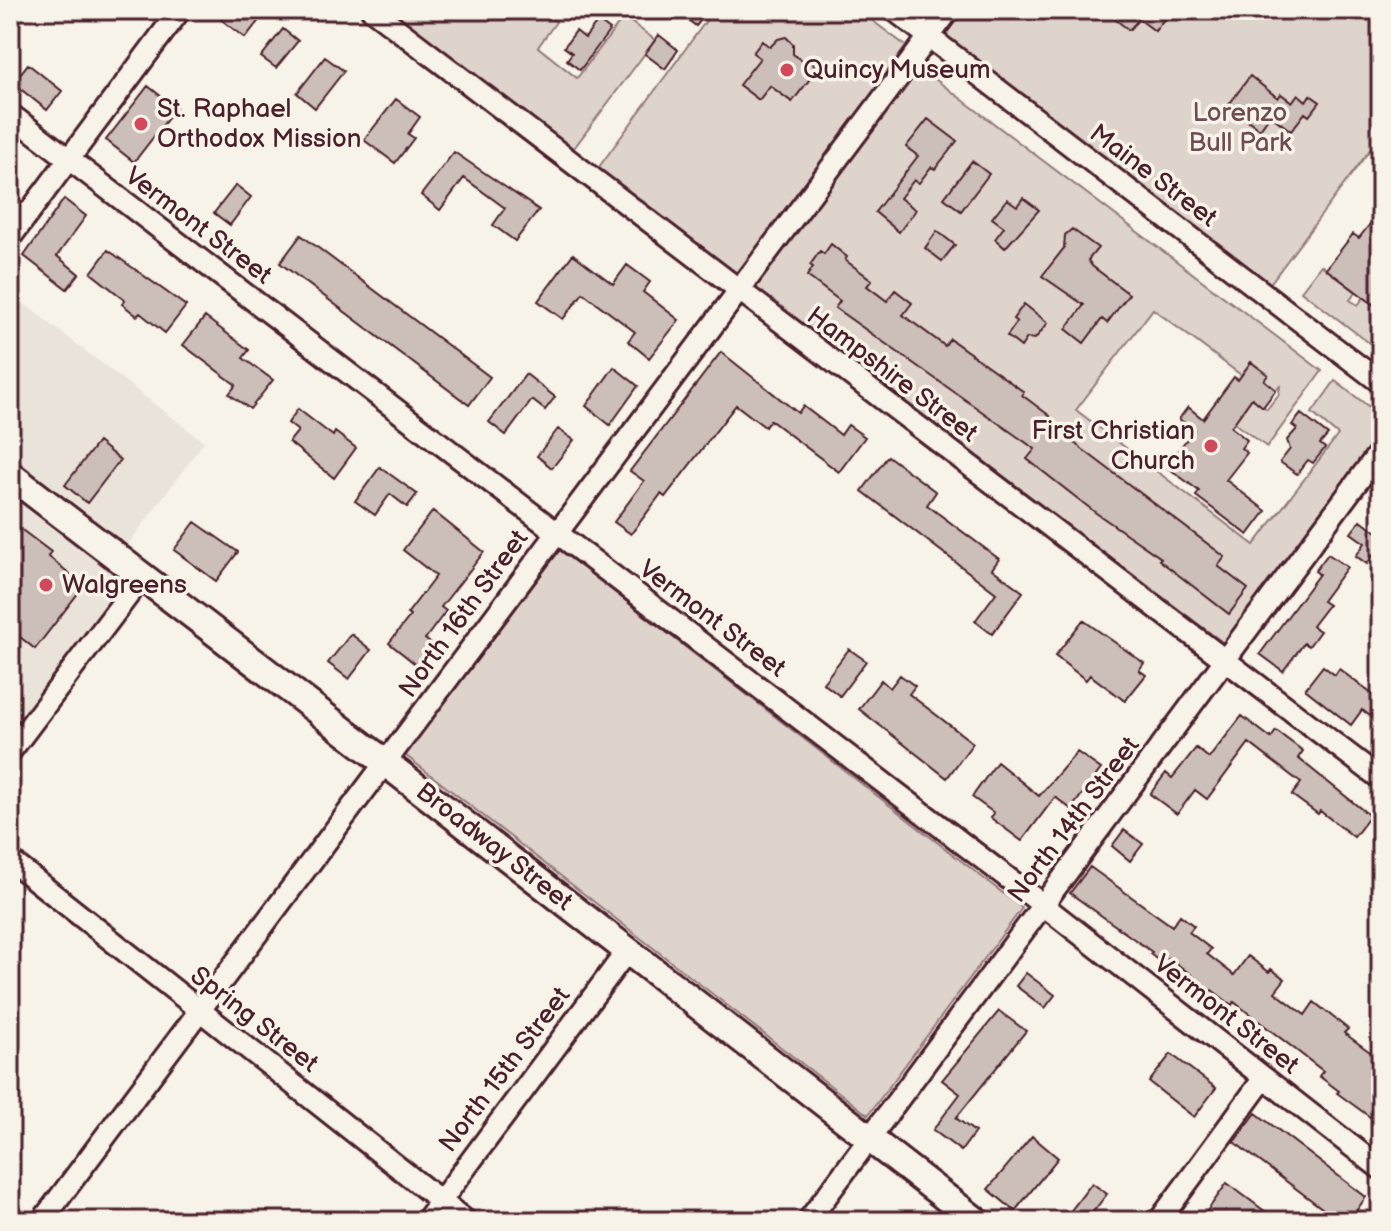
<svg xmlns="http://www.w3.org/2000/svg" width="1391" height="1231" font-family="'Balsamiq Sans',sans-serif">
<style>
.built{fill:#eae3da}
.green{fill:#ded4cc;stroke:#947a7c;stroke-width:2}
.building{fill:#ccbfb9;stroke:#4a1f2b;stroke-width:2}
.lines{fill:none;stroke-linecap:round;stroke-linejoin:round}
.minor-casing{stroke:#4a1f2b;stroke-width:26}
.major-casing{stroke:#4a1f2b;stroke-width:32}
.minor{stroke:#f7f3e8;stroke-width:20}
.major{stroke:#f7f3e8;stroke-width:26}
.poi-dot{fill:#d1495b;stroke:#f7f3e8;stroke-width:3}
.labels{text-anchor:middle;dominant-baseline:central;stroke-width:7;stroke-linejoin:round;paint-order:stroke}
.poi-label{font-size:26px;fill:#4a1f2b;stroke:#f7f3e8;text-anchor:start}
.park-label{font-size:26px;fill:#6f4c53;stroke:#f7f3e8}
.street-label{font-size:26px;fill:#4a1f2b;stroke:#f7f3e8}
</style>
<rect width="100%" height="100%" fill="#f7f3e8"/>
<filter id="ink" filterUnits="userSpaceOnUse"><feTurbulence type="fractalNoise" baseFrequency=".0125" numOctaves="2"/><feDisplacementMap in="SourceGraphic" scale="16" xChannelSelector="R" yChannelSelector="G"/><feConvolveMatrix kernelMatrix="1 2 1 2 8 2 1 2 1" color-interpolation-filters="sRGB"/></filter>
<g filter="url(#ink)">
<path class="built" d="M10 293 204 442 118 558 142 577 10 752Z"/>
<path class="green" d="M386 10H549L547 14 556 22 538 47 577 78 624 17 655 40 571 152Z
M714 10H858L906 46 738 279 596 171Z
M949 10H1381V135L1263 293 928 39Z
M919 67 1322 371 1267 447 1234 423 1252 398 1267 409 1279 394 1280 386 1276 390 1264 380 1268 374 1251 362 1241 375 1153 309 1076 410 1254 545 1338 435 1312 413 1335 381 1381 416V435L1225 644 753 289Z
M1321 265 1356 292 1350 300 1358 305 1364 297 1381 310V352L1301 291Z
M560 550 1022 908 868 1115 405 755Z"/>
<path class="building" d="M209 10H267L245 38Z
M675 10H709L696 26Z
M1103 10H1171L1155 31 1139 19 1129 30Z
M598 21 610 30 580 70 567 60 572 53 564 47 576 31 585 38Z
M283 29 298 41 276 68 261 57Z
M659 35 678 50 665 69 645 54Z
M786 37 793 44V54L804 62 813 63 816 71 792 102 770 86 759 100 739 85 760 58 753 53 762 41 770 47 778 39Z
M325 57 344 71 315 108 297 93Z
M28 64 62 91 47 110 13 83Z
M1250 76 1278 98 1281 94 1292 102 1298 94 1306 101 1310 95 1320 102 1309 116 1305 113 1291 131 1270 115 1260 129 1228 106Z
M148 86 176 108 134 162 106 140Z
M396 99 420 117 408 134 414 138 395 163 364 140Z
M928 119 957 141 935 169 931 167 919 183 914 180 900 198 916 210 899 232 875 212 918 156 906 147Z
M454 152 539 210 515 241 493 225 505 208 464 178 440 210 421 195Z
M972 161 989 174 961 211 944 198Z
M236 185 251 197 230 225 214 213Z
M1023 198 1039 210 1005 248 995 239 1004 227 992 218 1007 199 1017 206Z
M64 199 86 216 57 256 79 274 67 289 24 256Z
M1381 210V310L1326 269 1353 234 1359 238Z
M1072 229 1098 248 1088 260 1092 266 1129 294 1107 323 1102 319 1084 343 1066 329 1084 305 1042 276 1064 248 1065 235Z
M937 231 955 245 942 261 925 248Z
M301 235 490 377 469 405 280 263Z
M831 244 847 257 845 260 872 280 867 286 887 301 895 290 912 303 903 315 945 346 950 339 1024 392 1022 395 1050 416 1045 421 1225 557 1218 566 1248 589 1229 614 1159 560 1161 558 1096 513 1027 459 1035 449 835 308 840 301 807 276 813 267 810 265 820 251 824 254Z
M108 250 186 306 165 333 140 313 137 316 122 304 125 300 91 273Z
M573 254 613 284 627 265 650 282 643 292 679 320 649 358 628 341 635 332 583 293 563 319 538 301Z
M1024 304 1048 323 1035 339 1027 338 1021 347 1007 336 1017 322 1013 319Z
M205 317 249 350 243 358 273 380 250 409 229 394 236 385 183 345Z
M721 352 798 413 803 406 841 435 848 425 865 437 839 472 770 420 765 427 736 405 665 497 661 494 631 534 614 522 644 481 630 471Z
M1251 362 1268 375 1264 380 1276 390 1263 407 1252 398 1231 427 1247 440 1241 448 1247 453 1226 480 1266 511 1248 535 1196 496 1199 491 1166 466 1194 430 1179 419 1188 407 1203 419 1234 377 1238 380Z
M614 367 638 386 610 425 586 406Z
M526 374 555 397 545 410 532 400 506 435 489 422Z
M298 409 333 436 335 432 356 448 334 478 289 442 298 431 288 423Z
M1301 414 1328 435 1320 444 1325 448 1313 463 1308 460 1297 474 1280 462 1290 449 1287 440 1297 429 1292 425Z
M558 429 574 440 552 468 537 456Z
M98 442 120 460 87 503 65 485Z
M888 456 936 492 927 505 999 559 992 569 1023 592 992 634 975 621 996 593 862 491Z
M380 467 417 494 407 507 390 494 375 515 355 501Z
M433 511 484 552 441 607 446 611 425 639 434 646 418 666 389 643 410 616 407 614 436 576 403 550Z
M1361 520 1381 535V559L1374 554 1367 564 1356 556 1365 543 1351 533Z
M10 521 51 552 48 556 81 583 82 588 35 649 10 629Z
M195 522 238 552 216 581 174 550Z
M1328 554 1347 567 1322 601 1328 605 1312 626 1320 631 1309 646 1304 643 1283 671 1260 654 1319 574 1315 571Z
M1083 620 1144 663 1139 670 1146 675 1125 701 1090 675 1086 680 1055 656Z
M351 634 371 650 349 679 328 663Z
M849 649 866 661 840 696 823 683Z
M1323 666 1335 675 1339 669 1381 701V724L1362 710 1351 725 1305 689Z
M900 675 915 686 909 694 973 743 947 778 859 709 881 680 890 688Z
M1242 716 1271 738 1276 731 1303 751 1298 758 1370 816 1354 837 1320 811 1318 814 1292 795 1301 783 1249 743 1207 799 1195 790 1177 814 1150 794 1166 773 1172 778 1196 748 1209 758Z
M1077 752 1101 769 1071 809 1055 797 1022 841 991 818 994 813 972 797 997 762 1039 796Z
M1124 830 1143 844 1130 861 1112 846Z
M1090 867 1172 926 1180 915 1194 926 1189 932 1211 949 1207 954 1234 975 1248 956 1269 972 1271 969 1285 979 1275 992 1305 1015 1314 1002 1348 1029 1344 1033 1381 1060V1125L1337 1093 1339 1091 1319 1076 1323 1071 1234 1002 1232 1005 1212 990 1207 996 1190 983 1194 977 1169 958 1164 965 1150 954 1152 952 1070 893Z
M1026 973 1055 995 1045 1008 1016 986Z
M999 1011 1026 1031 956 1118 975 1132 961 1151 933 1130 960 1094 942 1080Z
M1171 1054 1216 1088 1194 1117 1149 1082Z
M1256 1113 1366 1197 1349 1221H1339L1234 1142Z
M1032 1136 1058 1158 1015 1211 988 1189Z
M1092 1183 1107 1194 1086 1221H1063Z
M1227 1183 1278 1221H1200Z"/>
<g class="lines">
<g class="minor-casing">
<path id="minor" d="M372 10 1381 779
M894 10 1381 383
M10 114 1043 905 1381 1169
M10 238 180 10
M10 752 142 577
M10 860 466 1221
M42 1221 949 10
M426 1221 627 951
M808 1221 1381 450
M1159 1221 1264 1078"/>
</g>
<g class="major-casing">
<path id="major" d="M10 475 387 764 976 1221"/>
</g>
<use href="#minor" class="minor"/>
<use href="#major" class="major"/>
</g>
</g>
<g class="poi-dot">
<circle cx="787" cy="70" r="8"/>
<circle cx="141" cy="124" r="8"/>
<circle cx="1211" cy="446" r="8"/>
<circle cx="46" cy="585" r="8"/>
</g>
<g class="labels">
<g class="poi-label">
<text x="803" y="70">Quincy Museum</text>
<text x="157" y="109">St. Raphael<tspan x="157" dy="30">Orthodox Mission</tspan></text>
<text x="1195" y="431" text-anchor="end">First Christian<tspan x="1195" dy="30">Church</tspan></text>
<text x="62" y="585">Walgreens</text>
</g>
<g class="park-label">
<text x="1240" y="113">Lorenzo<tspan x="1240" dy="30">Bull Park</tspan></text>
</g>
<g class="street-label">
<text transform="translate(1153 176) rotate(37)">Maine Street</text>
<text transform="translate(198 226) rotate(37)">Vermont Street</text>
<text transform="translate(892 375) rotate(37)">Hampshire Street</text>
<text transform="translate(464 614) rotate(-54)">North 16th Street</text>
<text transform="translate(712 619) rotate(37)">Vermont Street</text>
<text transform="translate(1074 820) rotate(-53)">North 14th Street</text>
<text transform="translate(494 847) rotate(38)">Broadway Street</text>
<text transform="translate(1226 1015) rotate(38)">Vermont Street</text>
<text transform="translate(254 1020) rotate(38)">Spring Street</text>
<text transform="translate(505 1070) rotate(-53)">North 15th Street</text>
</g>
</g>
<rect width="1391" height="1231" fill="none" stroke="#f7f3e8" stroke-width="40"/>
<rect x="20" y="20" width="1351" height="1191" fill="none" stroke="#4a1f2b" stroke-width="3" filter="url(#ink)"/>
</svg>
